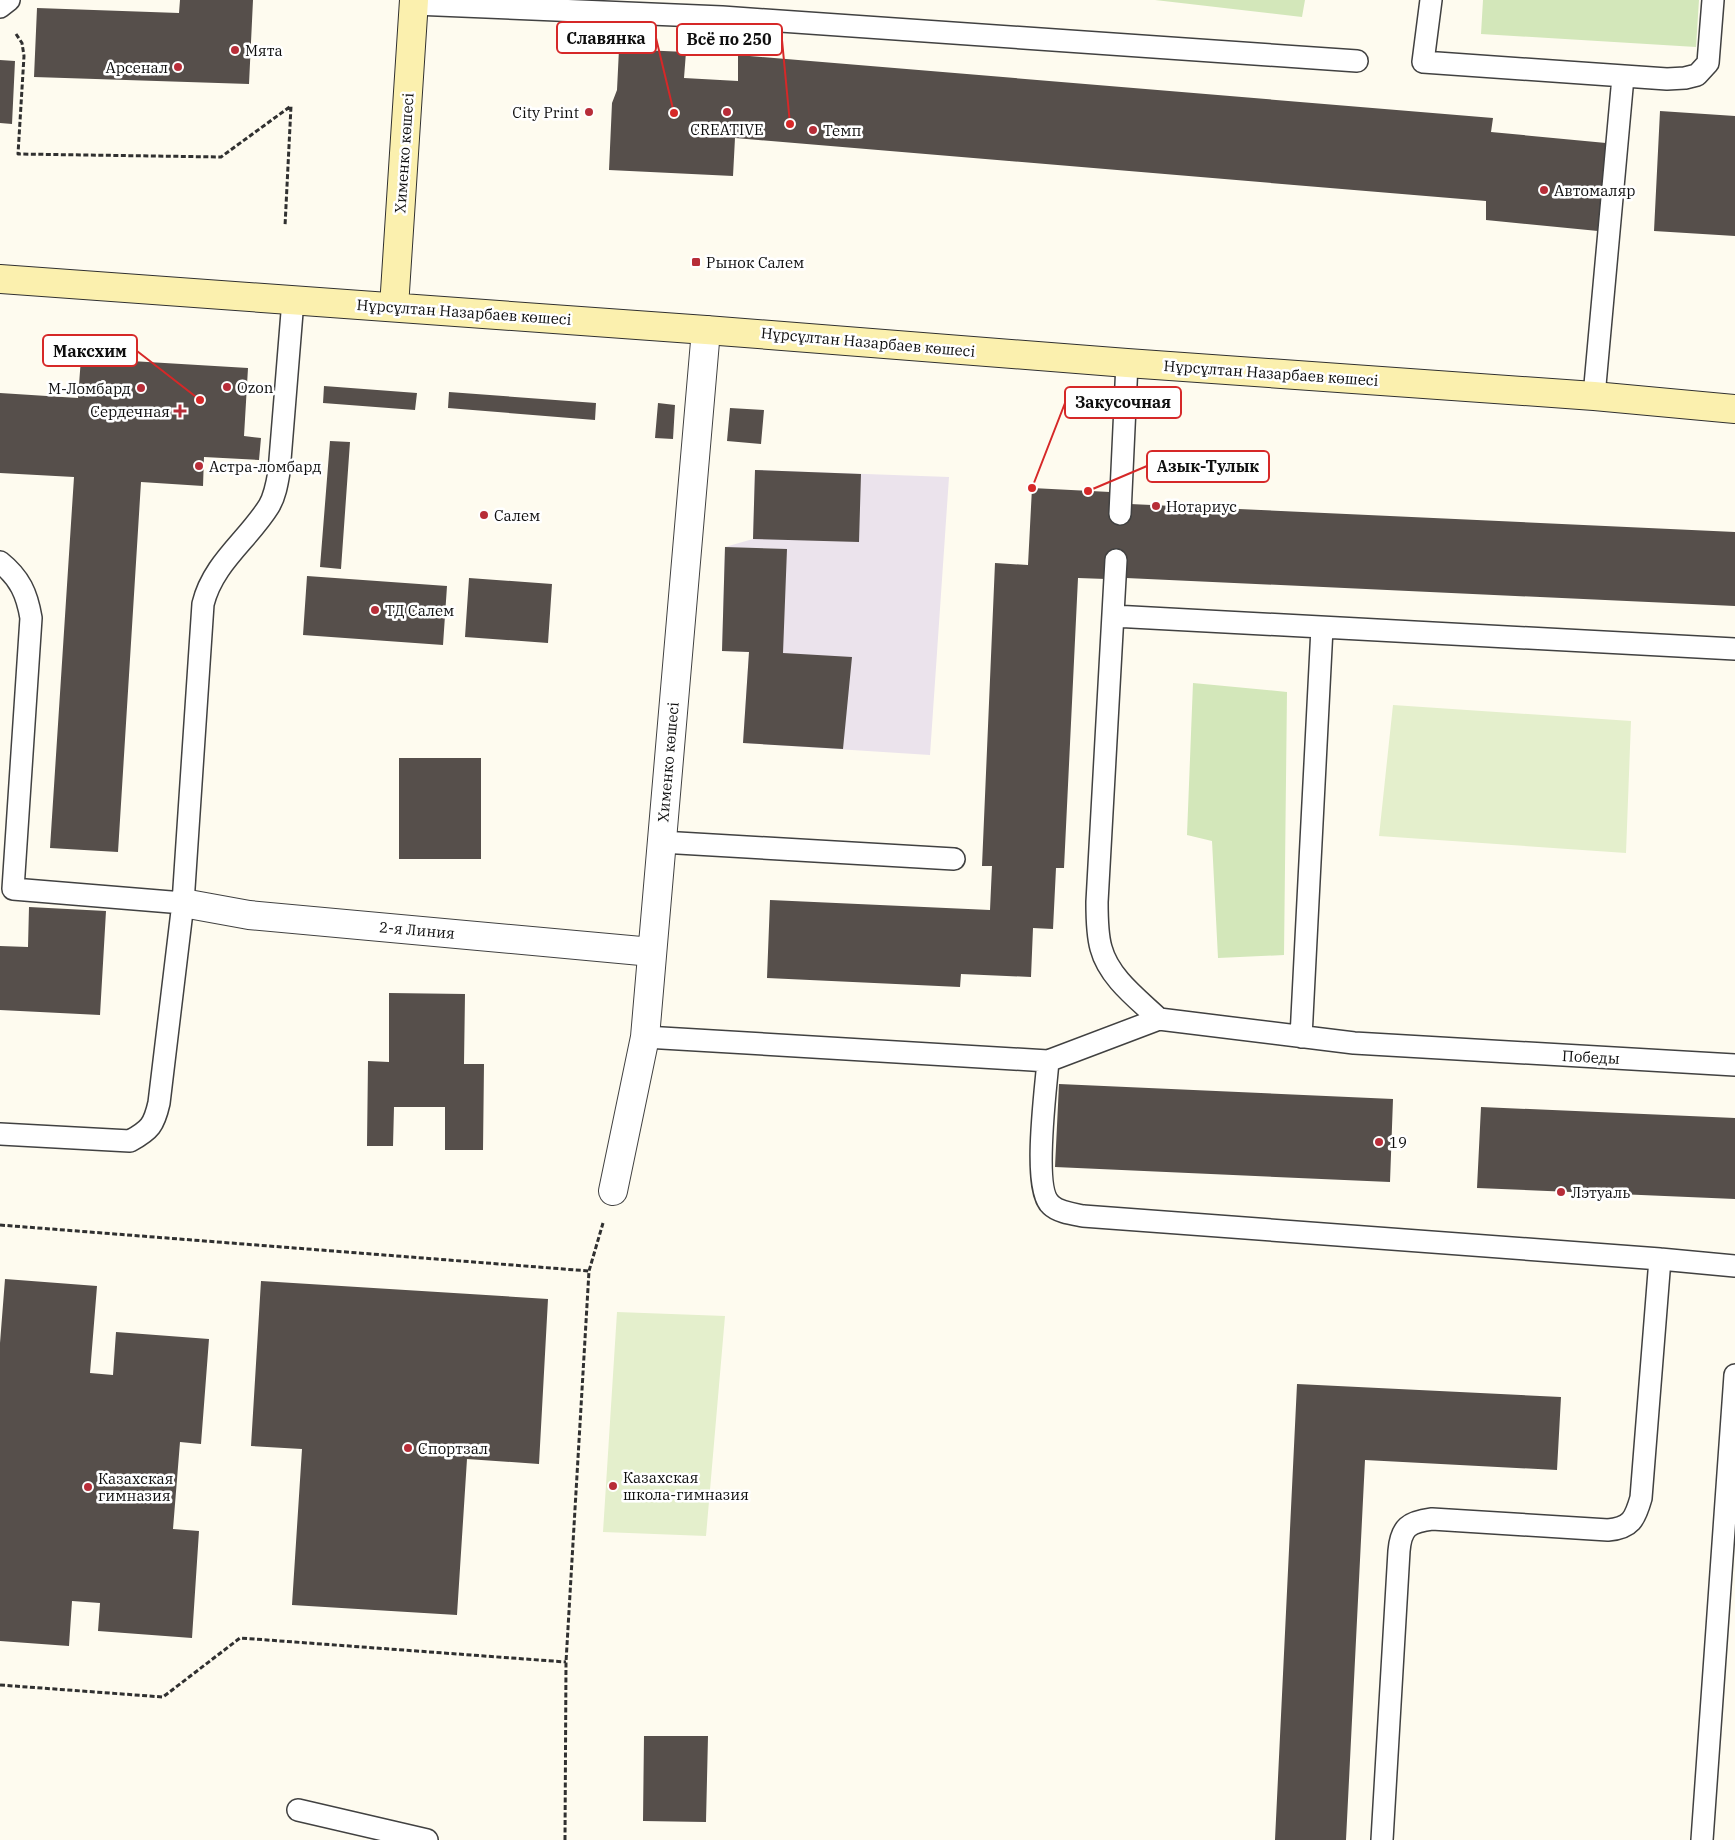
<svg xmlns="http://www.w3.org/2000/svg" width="1735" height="1840" font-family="'IBM Plex Serif',serif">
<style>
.industrial{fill:#ebe3ec}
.green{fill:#d3e7ba}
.pitch{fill:#e4efcc}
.building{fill:#564f4b}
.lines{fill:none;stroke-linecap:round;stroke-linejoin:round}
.service-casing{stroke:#414141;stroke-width:24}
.minor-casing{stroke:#414141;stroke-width:30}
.secondary-casing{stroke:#303030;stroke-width:30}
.path{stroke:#303030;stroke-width:3;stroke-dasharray:5 2.5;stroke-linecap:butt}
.service{stroke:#fff;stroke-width:21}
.minor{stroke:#fff;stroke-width:28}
.secondary{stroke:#fbf0ae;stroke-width:28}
.poi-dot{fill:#b72d38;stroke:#fff;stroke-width:2}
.labels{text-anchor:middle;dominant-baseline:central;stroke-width:5;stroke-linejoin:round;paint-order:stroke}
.poi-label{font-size:15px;fill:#0e0e0e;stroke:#fff;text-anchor:start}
.street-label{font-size:15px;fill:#0e0e0e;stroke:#fff}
.leader{fill:none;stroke:#d62828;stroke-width:2}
.callout-dot{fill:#d62828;stroke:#fff;stroke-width:2}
.callout{fill:#fff;stroke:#d62828;stroke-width:2}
.callout-label{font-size:16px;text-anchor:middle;font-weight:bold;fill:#0e0e0e}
</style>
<rect width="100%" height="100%" fill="#fefbef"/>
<path class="industrial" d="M755 470 949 477 930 755 743 743 749 652 722 651 725 547 753 539Z"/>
<path class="green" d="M1155 0H1305L1302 17Z
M1483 0H1699L1696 47 1481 34Z
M1193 683 1287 692 1284 955 1218 958 1212 841 1187 835Z"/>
<path class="pitch" d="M1393 705 1631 721 1626 853 1379 836Z
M617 1312 725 1316 706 1536 603 1532Z"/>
<path class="building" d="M180 0H253L249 84 34 77 37 8 179 13Z
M619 49 686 52 684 78 738 81V55L1493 118 1491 132 1606 143 1598 231 1486 220V201L735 138 733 176 609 170 612 103 617 90Z
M0 60 15 61 12 124 0 123Z
M1660 111 1735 116V236L1654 231Z
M81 358 248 368 244 436 261 438 259 460 204 457 203 486 141 482 118 852 50 848 74 477 0 473V393L78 398Z
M324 386 417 393 415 410 323 403Z
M449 392 596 403 595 420 448 408Z
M658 403 675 405 673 439 655 438Z
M730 408 764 410 761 444 727 441Z
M330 441 350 442 341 569 320 567Z
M755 470 861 474 859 542 753 539Z
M1032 488 1110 492 1109 513 1130 514V504L1735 532V606L1126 578 1127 560 1107 559 1106 579 1078 578 1064 868H1056L1053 929 1033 928 1031 977 961 974 960 987 767 978 770 900 990 910 992 866H982L995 563 1028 565Z
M725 547 787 549 783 653 852 657 843 749 743 743 749 652 722 651Z
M307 576 447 586 443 645 303 635Z
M469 578 552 584 548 643 465 637Z
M399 758H481V859H399Z
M29 907 106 911 100 1015 0 1010V946L28 947Z
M389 993 465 994 464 1064H484L483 1150H445V1107H394L393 1146H367L368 1061 389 1062Z
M1059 1084 1393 1099 1390 1182 1055 1167Z
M1481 1107 1735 1118V1199L1477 1188Z
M5 1279 97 1286 90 1373 113 1375 116 1332 209 1339 201 1444 180 1442 173 1529 199 1531 192 1638 98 1631 100 1603 72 1601 69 1646 0 1641V1343Z
M261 1281 548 1299 539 1464 467 1459 457 1615 292 1605 302 1449 251 1446Z
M1297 1384 1561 1397 1557 1470 1365 1460 1346 1840H1275Z
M644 1736H708L706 1822 643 1821Z"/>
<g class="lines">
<g class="service-casing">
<path id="service" d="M1431 0 1423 62 1667 79 1685 78 1697 75 1708 63 1713 0
M414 4 722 17 1357 61
M0 7 9 0
M1594 396 1623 77
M1120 514 1127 363
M1116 560 1097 902C1097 917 1097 934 1101 948 1109 978 1138 999 1159 1019
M0 562C20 578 27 594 31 618L13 889 183 903
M1113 616 1735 649
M661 842 954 859
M645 1037 1048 1061 1159 1019 1354 1043 1735 1065
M1301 1037 1322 628
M1048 1061C1046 1088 1032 1189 1051 1205 1058 1212 1073 1214 1083 1216L1660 1259 1735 1266
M0 1134 130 1141C150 1130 154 1125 159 1103L183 903 203 604C213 563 248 540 269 506 275 496 277 484 279 472L293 300
M298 1810 427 1840
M1382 1840 1399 1551C1401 1527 1409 1522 1432 1519L1608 1530C1631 1528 1635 1519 1641 1498L1660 1259
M1702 1840 1735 1375"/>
</g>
<g class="minor-casing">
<path id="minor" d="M183 903 249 915 652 952
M613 1191 645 1037 706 330"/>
</g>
<g class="secondary-casing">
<path id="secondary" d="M0 279 706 330 1127 363 1594 396 1735 409
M394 307 414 0"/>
</g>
<path class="path" d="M16 34 22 43 24 56 18 154 221 157 291 106 285 226
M0 1225 589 1271
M0 1685 163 1697 240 1638 566 1662
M565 1840 566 1662 589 1271 603 1223"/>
<use href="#service" class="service"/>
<use href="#minor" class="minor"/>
<use href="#secondary" class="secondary"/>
</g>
<g class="poi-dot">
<circle cx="235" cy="50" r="5"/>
<circle cx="178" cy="67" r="5"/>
<circle cx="589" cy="112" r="5"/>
<circle cx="727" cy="112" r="5"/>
<circle cx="813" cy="130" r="5"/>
<circle cx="1544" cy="190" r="5"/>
<rect x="691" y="257" width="10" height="10" rx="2.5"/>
<circle cx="227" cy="387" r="5"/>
<circle cx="141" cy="388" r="5"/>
<path d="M177.5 403.5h5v5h5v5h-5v5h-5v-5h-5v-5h5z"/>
<circle cx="199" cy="466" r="5"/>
<circle cx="1156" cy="506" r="5"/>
<circle cx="484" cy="515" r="5"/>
<circle cx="375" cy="610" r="5"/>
<circle cx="1379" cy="1142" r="5"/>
<circle cx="1561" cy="1192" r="5"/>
<circle cx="408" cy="1448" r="5"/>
<circle cx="613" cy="1486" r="5"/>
<circle cx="88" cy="1487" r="5"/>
</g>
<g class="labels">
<g class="poi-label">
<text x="245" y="50">Мята</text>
<text x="168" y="67" text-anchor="end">Арсенал</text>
<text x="579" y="112" text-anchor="end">City Print</text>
<text x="727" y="129" text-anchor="middle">CREATIVE</text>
<text x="823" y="130">Темп</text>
<text x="1554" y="190">Автомаляр</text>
<text x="706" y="262">Рынок Салем</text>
<text x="237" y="387">Ozon</text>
<text x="131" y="388" text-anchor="end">М-Ломбард</text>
<text x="170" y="411" text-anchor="end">Сердечная</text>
<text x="209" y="466">Астра-ломбард</text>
<text x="1166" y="506">Нотариус</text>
<text x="494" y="515">Салем</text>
<text x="385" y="610">ТД Салем</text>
<text x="1389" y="1142">19</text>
<text x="1571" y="1192">Лэтуаль</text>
<text x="418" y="1448">Спортзал</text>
<text x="623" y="1477">Казахская<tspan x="623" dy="17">школа-гимназия</tspan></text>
<text x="98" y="1478">Казахская<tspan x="98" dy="17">гимназия</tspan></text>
</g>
<g class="street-label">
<text transform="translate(404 153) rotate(-86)">Хименко көшесі</text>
<text transform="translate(464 312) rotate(4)">Нұрсұлтан Назарбаев көшесі</text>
<text transform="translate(868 342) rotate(5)">Нұрсұлтан Назарбаев көшесі</text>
<text transform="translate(1271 373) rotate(4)">Нұрсұлтан Назарбаев көшесі</text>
<text transform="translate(668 762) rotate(-85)">Хименко көшесі</text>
<text transform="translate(417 930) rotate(5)">2-я Линия</text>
<text transform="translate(1591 1057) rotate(3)">Победы</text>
</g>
</g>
<path class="leader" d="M674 113L656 38M790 124L782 40M200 400L137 351M1032 488L1065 403M1088 491L1147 466"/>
<g class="callout-dot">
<circle cx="674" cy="113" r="5"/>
<circle cx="790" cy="124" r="5"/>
<circle cx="200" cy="400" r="5"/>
<circle cx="1032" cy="488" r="5"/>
<circle cx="1088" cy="491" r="5"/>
</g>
<g class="callout">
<rect x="557" y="22" width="99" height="31" rx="5"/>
<rect x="677" y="24" width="105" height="31" rx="5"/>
<rect x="43" y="335" width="94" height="31" rx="5"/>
<rect x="1065" y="387" width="116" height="31" rx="5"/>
<rect x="1147" y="451" width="122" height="31" rx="5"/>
</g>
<g class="callout-label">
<text x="606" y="44">Славянка</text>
<text x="729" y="45">Всё по 250</text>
<text x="90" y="357">Максхим</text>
<text x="1123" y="408">Закусочная</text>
<text x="1208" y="472">Азык-Тулык</text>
</g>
</svg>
